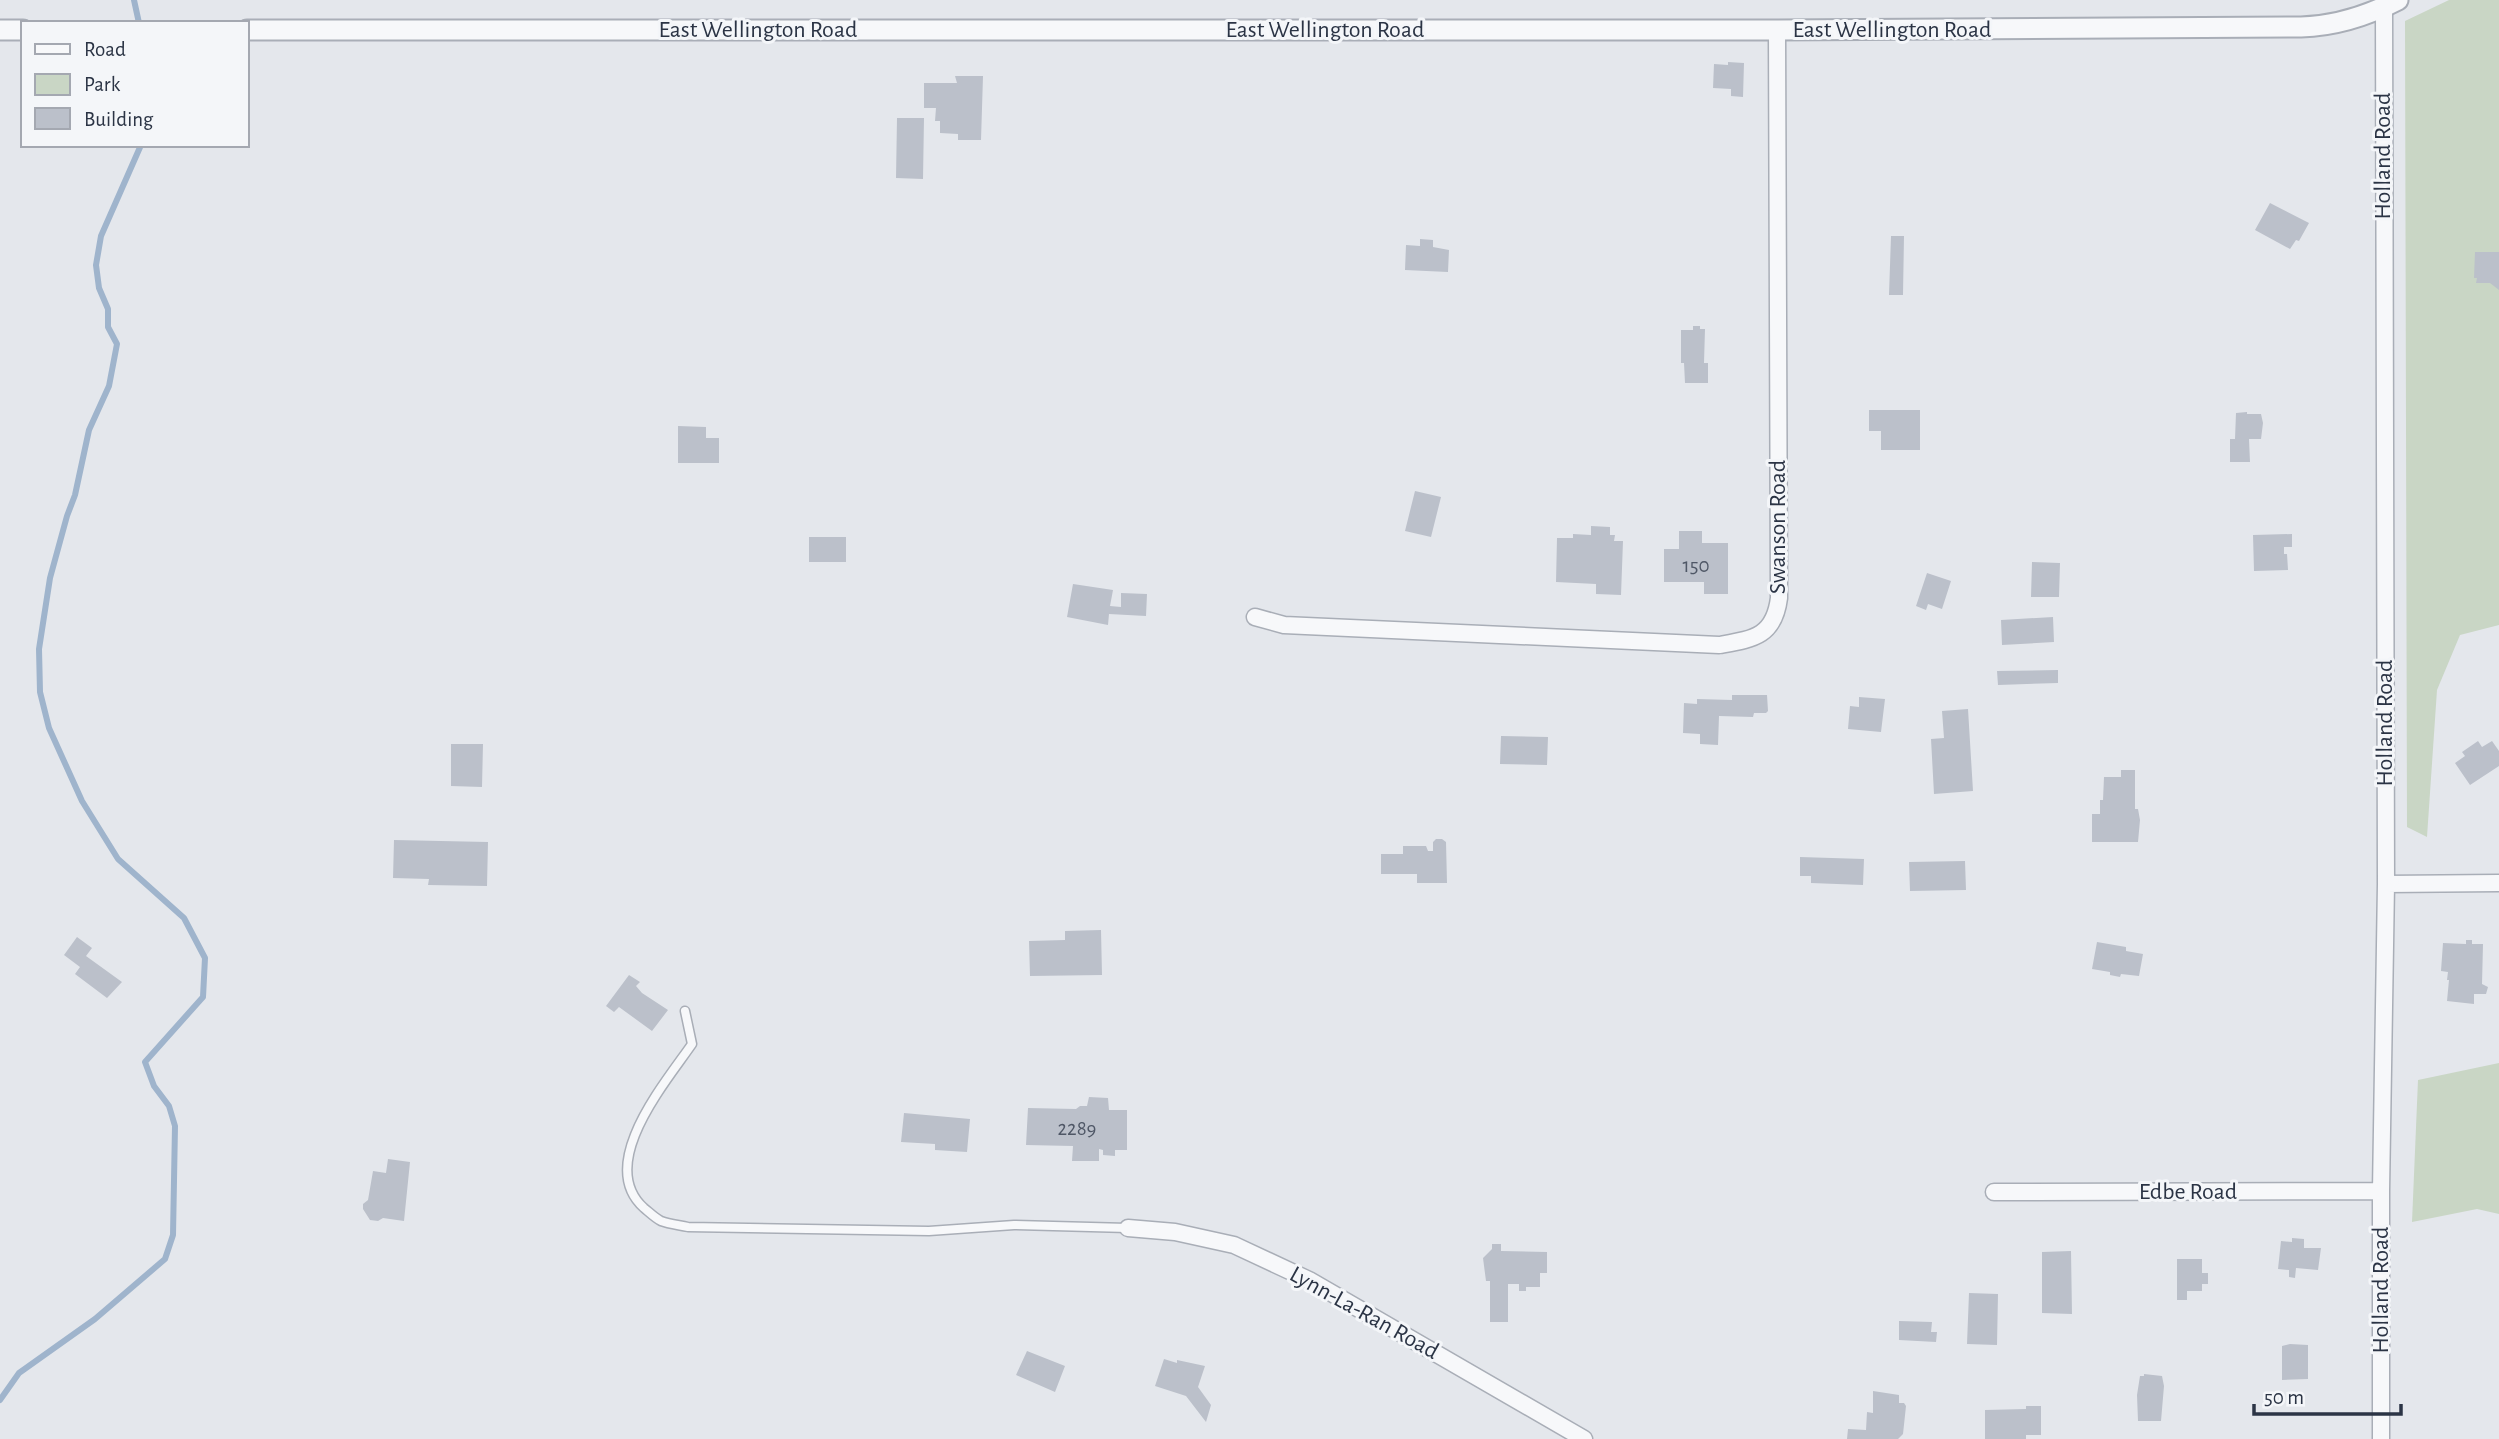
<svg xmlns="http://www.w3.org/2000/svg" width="2499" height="1439" font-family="'Alegreya Sans',sans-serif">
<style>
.green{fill:#c9d6c5}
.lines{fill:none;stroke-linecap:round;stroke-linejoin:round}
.stream{stroke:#9fb4cc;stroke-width:6}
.building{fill:#bbc0ca}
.service-casing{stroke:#a9aeb7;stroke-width:11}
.minor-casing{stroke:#a9aeb7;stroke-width:19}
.tertiary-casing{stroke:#a9aeb7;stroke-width:23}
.service{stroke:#f7f8fa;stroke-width:8}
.minor{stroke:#f7f8fa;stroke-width:16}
.tertiary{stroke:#f7f8fa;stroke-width:19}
.labels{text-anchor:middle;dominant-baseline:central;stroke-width:6;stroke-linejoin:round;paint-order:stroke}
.number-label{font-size:21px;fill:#4f5766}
.street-label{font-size:24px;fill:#2b3445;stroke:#f4f6f9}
</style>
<rect width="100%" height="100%" fill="#e4e7ec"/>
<path class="green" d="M2449 0H2499V625L2460 635 2437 690 2427 837 2407 827 2405 21Z
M2499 1063V1214L2477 1209 2412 1222 2418 1080Z"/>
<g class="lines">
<path class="stream" d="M134 0 139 23
M0 1400 19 1373 95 1319 165 1259 173 1235 175 1126 169 1106 154 1086 145 1062 203 997 205 958 184 918 118 859 82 801 49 728 40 692 39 649 50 578 67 516 75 495 89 430 109 386 117 344 108 327V309L99 288 96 265 101 236 141 145"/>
</g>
<path class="building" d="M1728 62 1744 63 1743 97 1731 96V89L1713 88 1714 64 1728 65Z
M955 76H983L981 140H958V134L940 133V121H935L936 108H924V83H957Z
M897 118H924L923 179 896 178Z
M2270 203 2309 223 2299 241 2296 240 2290 249 2255 230Z
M1891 236H1904L1903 295H1889Z
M1420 239 1433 240V247L1449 250 1448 272 1405 270 1406 245 1420 246Z
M2475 252H2499V290L2490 283H2476L2477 278H2474Z
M1693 326H1700V329H1705L1704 363H1708V383H1685L1684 363H1681V330H1693Z
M1869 410H1920V450H1881V431H1869Z
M2247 412V414H2261L2263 423 2261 439H2249L2250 462H2230V439H2235L2236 413Z
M678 426 706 427V438H719V463H678Z
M1415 491 1441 497 1431 537 1405 531Z
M1591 526 1610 527V535H1615L1614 541H1623L1621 595 1596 594V584L1556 582 1557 538H1573V534L1591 535Z
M1679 531H1702V543H1728V594H1704V582H1664V549H1679Z
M2292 534V547H2284V554H2287L2288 570 2254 571 2253 535Z
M809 537H846V562H809Z
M2032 562 2060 563 2059 597H2031Z
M1927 573 1951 581 1942 609 1928 604 1926 610 1916 606Z
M1073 584 1113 590 1110 606 1121 607V593L1147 594 1146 616 1109 614 1108 625 1067 617Z
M2053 617 2054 642 2002 645 2001 620Z
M2058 670V683L1998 685 1997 671Z
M1732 695H1767L1768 711 1766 713H1754L1753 717 1719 716 1718 745 1700 744V734L1683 733 1684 703 1697 704V699L1732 700Z
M1859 697 1885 699 1881 732 1848 729 1850 706 1859 707Z
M1968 709 1973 791 1934 794 1931 739 1944 738 1942 711Z
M1501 736 1548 737 1547 765 1500 764Z
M2478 741 2482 747 2492 741 2499 751V766L2470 785 2455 763 2465 756 2462 752Z
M451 744H483L482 787 451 786Z
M2121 770H2135V809H2138L2140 820 2138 842H2092V814H2100V800H2103L2104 777H2121Z
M1436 839H1442L1446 842 1447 883H1417V874H1381V854H1403V846H1426L1428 851H1433V842Z
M394 840 488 842 487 886 428 885 429 879 393 878Z
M1800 857 1864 859 1863 885 1811 883V876H1800Z
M1965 861 1966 890 1910 891 1909 862Z
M1101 930 1102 975 1030 976 1029 941 1065 940V931Z
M77 937 92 948 86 956 122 982 107 998 75 974 80 967 64 955Z
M2466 940H2472V944H2483L2482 984 2488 987 2486 994H2474V1004L2447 1001 2449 980H2447L2448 972 2441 971 2443 943 2466 944Z
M2097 942 2126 947V951L2143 954 2139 976 2121 974 2120 977 2110 975V972L2092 969Z
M629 975 640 982 636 986 642 993 668 1010 652 1031 619 1007 614 1012 606 1006Z
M1089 1097 1108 1098 1109 1110H1127V1150H1115V1156L1103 1155V1150L1099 1149V1161H1072L1073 1146 1026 1145 1028 1108 1076 1109 1080 1106H1087Z
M904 1113 970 1119 967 1152 935 1150V1144L901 1142Z
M388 1159 410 1162 404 1221 383 1218 378 1221 370 1220 363 1209V1204L368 1200 373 1171 386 1173Z
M2292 1238 2304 1239V1248H2321L2318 1270 2296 1268 2295 1278 2289 1277V1270L2278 1269 2281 1241 2292 1242Z
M1492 1244H1501V1251L1547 1252V1273H1540V1287H1526V1291H1519V1284H1508V1322H1490V1281H1486L1483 1258 1492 1249Z
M2071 1251 2072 1314 2042 1313V1252Z
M2177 1259H2202V1273H2208V1284H2202V1291H2187V1300H2177Z
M1969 1293 1998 1294 1997 1345 1967 1344Z
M1899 1321 1932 1322 1931 1332H1937L1936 1342 1899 1340Z
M2290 1344 2308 1345V1379L2282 1380V1346Z
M1027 1351 1065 1366 1055 1392 1016 1375Z
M1164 1359 1177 1363V1360L1205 1366 1198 1387 1211 1405 1206 1422 1186 1396 1155 1386Z
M2144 1374 2162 1376 2164 1386 2161 1421H2138L2137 1395 2140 1376H2144Z
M1873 1391 1899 1395V1403H1904L1906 1406 1903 1434 1898 1439H1847L1848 1429 1866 1430 1867 1412 1873 1413Z
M2026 1406H2041V1435H2026V1439H1985V1410L2026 1409Z"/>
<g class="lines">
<g class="service-casing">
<path id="service" d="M685 1011 692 1044C666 1082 595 1164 644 1208 649 1212 655 1218 661 1221 669 1224 679 1225 688 1227L929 1231 1014 1225 1128 1228"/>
</g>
<g class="minor-casing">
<path id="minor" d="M1255 617 1284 625 1719 645C1753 639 1774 637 1779 598L1777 30
M2386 884 2499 883
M1994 1192 2381 1191
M1128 1228 1175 1232 1234 1245 1309 1280 1584 1439
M2381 1439V1191L2386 884 2384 7"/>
</g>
<g class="tertiary-casing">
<path id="tertiary" d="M0 30H23
M247 30H1777L2301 27C2336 26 2367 16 2398 0"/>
</g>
<use href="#service" class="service"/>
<use href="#minor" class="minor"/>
<use href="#tertiary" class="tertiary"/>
</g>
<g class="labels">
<g class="number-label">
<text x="1696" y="565">150</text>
<text x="1077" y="1128">2289</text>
</g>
<g class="street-label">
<text x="758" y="30">East Wellington Road</text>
<text x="1325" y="30">East Wellington Road</text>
<text x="1892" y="30">East Wellington Road</text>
<text transform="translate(2383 156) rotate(-90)">Holland Road</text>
<text transform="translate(1778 527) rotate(-90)">Swanson Road</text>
<text transform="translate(2385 723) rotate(-90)">Holland Road</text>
<text x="2188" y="1192">Edbe Road</text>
<text transform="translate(2381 1290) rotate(-90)">Holland Road</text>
<text transform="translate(1364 1313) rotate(29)">Lynn-La-Ran Road</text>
</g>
</g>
<rect x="21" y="21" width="228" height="126" fill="#f4f6f9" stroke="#a4a8b1" stroke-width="2"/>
<rect x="35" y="44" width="35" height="10" fill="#f7f8fa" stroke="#a4a8b1" stroke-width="2"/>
<text x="84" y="56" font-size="21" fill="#2b3445">Road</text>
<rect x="35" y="74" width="35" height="21" fill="#c9d6c5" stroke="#a4a8b1" stroke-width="2"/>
<text x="84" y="91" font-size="21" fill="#2b3445">Park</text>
<rect x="35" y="108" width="35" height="21" fill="#bbc0ca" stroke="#a4a8b1" stroke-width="2"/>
<text x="84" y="126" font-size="21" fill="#2b3445">Building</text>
<path d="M2254 1404v10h147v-10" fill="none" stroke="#2b3445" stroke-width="3.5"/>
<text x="2264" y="1404" font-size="21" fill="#2b3445" stroke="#f4f6f9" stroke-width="5" paint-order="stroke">50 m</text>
</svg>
